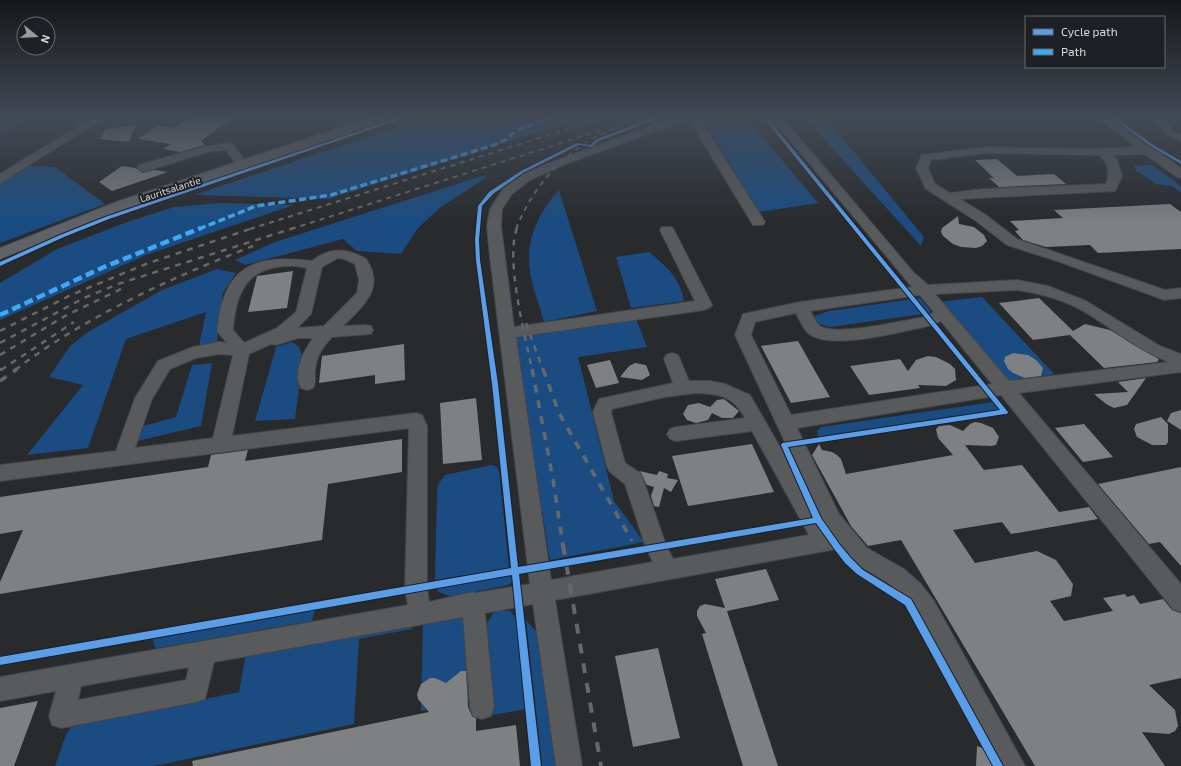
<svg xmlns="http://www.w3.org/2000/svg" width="1181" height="766" font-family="'Exo 2',sans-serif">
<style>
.green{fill:#1a4c82}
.building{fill:#7e8082}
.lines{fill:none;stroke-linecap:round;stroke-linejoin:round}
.minor-casing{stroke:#444649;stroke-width:2}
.major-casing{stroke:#444649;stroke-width:2}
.minor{fill:#585a5b;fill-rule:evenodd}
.major{fill:#5f6368;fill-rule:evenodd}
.rail-far3{stroke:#67686a;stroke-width:2;stroke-dasharray:5 5;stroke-linecap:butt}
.rail-far2{stroke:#67686a;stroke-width:2.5;stroke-dasharray:6 6;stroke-linecap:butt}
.rail-far1{stroke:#67686a;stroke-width:3.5;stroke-dasharray:8 8;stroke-linecap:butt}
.rail{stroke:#67686a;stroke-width:4;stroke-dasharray:10 10;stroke-linecap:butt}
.quiet-far1{stroke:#3fa9f5;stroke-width:3.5;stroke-dasharray:7 3.5;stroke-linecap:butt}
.quiet{stroke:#3fa9f5;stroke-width:4.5;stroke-dasharray:9 4.5;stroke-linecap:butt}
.cycleway-casing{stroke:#1d2024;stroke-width:2}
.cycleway{fill:#5a9eea;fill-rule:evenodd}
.labels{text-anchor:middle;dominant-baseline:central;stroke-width:4;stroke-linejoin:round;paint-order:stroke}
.far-street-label{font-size:10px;fill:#d7d9dc;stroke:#1d2024}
</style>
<rect width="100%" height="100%" fill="#282a2c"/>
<path class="green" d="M15 116H32L0 134V127Z
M431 116H589L328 199 194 195Z
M708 116H745L818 203 759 212 706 124Z
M803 116H824L924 237 921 246Z
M1152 165 1181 186V192L1172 186 1156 184 1136 170 1134 166Z
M28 166 55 167 105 204 0 243V183Z
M482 176 487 177 441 207 418 228 401 254 357 251 343 239 245 265 235 260 275 242Z
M559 190 597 311 544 322C540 305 532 288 530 271 525 241 539 211 559 190Z
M219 203 294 205 146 255 0 320V283L57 249 127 222 174 207Z
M649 252C667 267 680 278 684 301L631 308 616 257Z
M217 269 236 273 223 293 217 342 199 346 206 312 126 339 88 448 27 455 83 385 49 377 70 346 88 332 162 290Z
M982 297 1054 374 1008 382 939 302Z
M920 298 930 310V313L830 327C821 325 817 324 814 316L829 311Z
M636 319 647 347 578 357 614 501 644 542 550 560 514 337Z
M292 342 299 347 303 358 295 419 255 421 276 347Z
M212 363 201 426 137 441 143 426 176 417 192 365Z
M993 402 1002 408 996 410 818 437 817 431 821 427Z
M492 465 497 467 499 471 509 568 435 580 437 490 439 483 445 475Z
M508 575 512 578V582L508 585 455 596H449L437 591 438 588Z
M496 609 510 611 516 618 525 709 493 715 485 626Z
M315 610 312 621 163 647 156 648 154 646 153 639Z
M463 615 472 700 421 711 423 624 426 621Z
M526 620 536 631 541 642 558 766H542Z
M411 626 412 629 359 639 354 724 154 766H55L66 735 71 727 239 692 246 653Z"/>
<path class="building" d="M192 116H235L201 141 205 145 180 152 163 149 171 144 138 139 159 125 175 128Z
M136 125 129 142 100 139 105 129Z
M997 159 1017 176 1054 174 1066 184 999 187 989 178H994L975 160Z
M122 166 136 168 143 173 154 170 168 172 112 191 99 182Z
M1170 204 1181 212V249L1098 253 1090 245 1046 247 1023 240 1015 231 1019 230 1010 221 1063 218 1054 210Z
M958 216 959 224 974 227 984 235 987 241 982 246 976 248 961 247 953 244 943 236 941 232 942 228Z
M293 271 287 308 248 312 257 276Z
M1039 298 1073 331 1085 324 1110 330 1159 359 1157 362 1104 368 1070 335 1033 340 999 303Z
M798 341 811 364 830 397 791 403 761 346Z
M404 344 405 380 375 384V375L319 383 322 356Z
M1013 353 1028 355 1036 360 1043 368 1041 376 1025 378 1013 373 1008 369 1004 361 1005 357Z
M928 356 936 357 950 364 955 369 956 380 946 386 918 385 920 388 869 395 850 366 900 359 908 371 916 360Z
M610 360 619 383 596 388 587 365Z
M635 363 646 365 650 375 642 380 620 377 629 366Z
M1146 378 1127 405 1114 408 1106 404 1094 394 1128 392 1118 382Z
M476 398 482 460 443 464 440 403Z
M724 399 739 411 733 418H722L712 413 708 420 696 423 687 420 683 414 688 405 699 403 710 407 717 400Z
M1181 410V430L1167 421 1171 413Z
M1161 417 1168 424V442L1166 445H1152L1137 437 1134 429 1136 424Z
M975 422 981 423 993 428 999 437 996 445 991 446 965 445 984 470 1022 465 1059 512 1089 507 1098 519 1011 534 1002 522 953 530 975 563 1037 551 1056 560 1073 584 1071 596 1050 601 1064 621 1113 611 1103 598 1125 594 1127 597 1134 595 1140 604 1163 599 1172 610 1181 613V678L1149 685 1175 710 1178 726 1175 731 1169 734 1142 732 1165 766H1035L901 540 868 546 851 526 812 455 819 444 822 450 832 452 837 455 841 459 846 474 953 455 938 438 936 429 939 426 950 425 963 431 970 424Z
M1084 424 1113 457 1083 462 1055 428Z
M402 439V472L328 484 322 540 0 594V582L23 530 0 534V497L208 467 211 455 248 450 245 461Z
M752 444 774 492 688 506 672 456Z
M1181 467V566L1160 542 1149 544 1098 484Z
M639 471 657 475 659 471 668 474 667 478 678 480 671 492 664 488 659 507 654 506 651 496 654 487 647 485Z
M766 569 779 600 727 611 778 766H743L702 634 706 633 697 616V611L700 606 705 604 725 608 715 579Z
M658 648 680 738 633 747 615 656Z
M461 671H466L468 707 472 716 476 718V731L516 725 520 766H193L192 761 429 712 418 699 417 694 421 684 430 678H435L446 683Z
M38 701 14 766H0V708Z
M977 746 988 750 996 766H976Z"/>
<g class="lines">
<g class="minor-casing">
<path id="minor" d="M95 116H108L0 183V174Z
M677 116H698L765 222 763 225H753L689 119 563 165 530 180 512 194 502 209 501 226 514 327 695 301 660 230 662 227H672L674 230 712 305 709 308 704 310 516 337 551 580 653 562 646 548 625 484 610 472 607 467 593 412 599 399 673 383 664 359 666 355 672 353 678 355 689 381H711L725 384 750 395 819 515 735 335 743 314 748 313 800 302 912 287 770 116H781L914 273 928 285 1017 280 1048 286 1086 301 1160 346 1181 354V372L1019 393 1181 584V612L1173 609 1001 395 797 428 839 514 867 548 904 569 921 584 934 601 1025 766H998L918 617 905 598 888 583 853 562 842 548 555 600 582 766H556L533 604 485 613 494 707 491 716 482 719 473 716 470 707 463 617 214 662 205 699 196 702 61 728 52 725 49 716 56 691 0 701V677L408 605 405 588 409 428 0 481V465L116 451 135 398 158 361 193 347 219 342 227 343 217 331C223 268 252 253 312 261 329 247 348 248 366 259 386 288 363 306 343 326L365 325 371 326 373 330 371 334 332 337C323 346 316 357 315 370 314 377 317 382 313 388L307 390 301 388C292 372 304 351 313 338H298L276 345 271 344 249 354 232 436 416 413 422 415 427 426V588L429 602 473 592 476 593 530 584 490 257 487 226 490 209 503 189 511 182 522 174 555 161ZM338 258 344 259 355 264 359 280 357 293 324 326 297 328 311 314 322 267ZM296 266 307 268 296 312 277 328 244 343 233 330C236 288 250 264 296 266ZM1017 290C1037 293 1057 298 1076 307 1108 324 1133 348 1169 362L1009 381 935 294ZM920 295 934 312 925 317C904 320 836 337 820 326 816 323 813 315 810 311ZM796 313C799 319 803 329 809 334 832 351 901 331 929 326L941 321 992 384 791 415 751 335 755 322ZM219 354 233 355 213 438 135 448 152 399 170 369 196 358ZM696 393C720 394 733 396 745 418L676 427 670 429 667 434 670 439 676 441 752 431 809 535 673 559 666 545 643 479 640 473 625 463 611 412 612 409 665 397ZM189 667 186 680 78 700 81 686Z
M1095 116H1108L1181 168V178L1177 177 1145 154 1112 155 1117 160 1122 176 1115 191 960 199 986 215 1017 239 1165 290 1181 288V298L1164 300 1159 298 1060 262 1007 245 976 221 926 189 916 168 922 155 986 147 1087 149 1136 147ZM986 153 1100 155C1108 164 1111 173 1106 184L983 189 950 193 935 184 928 168 931 160Z
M1154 116H1165L1174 131 1181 134V141L1166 135Z
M229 143 233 144 248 165 246 167H238L226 150 208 152 143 172 137 168 139 165 203 147Z"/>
</g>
<g class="major-casing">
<path id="major" d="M375 116H395L394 119 128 208 0 259V248L116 202Z"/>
</g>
<use href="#minor" class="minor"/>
<use href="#major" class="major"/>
<path class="rail-far3" d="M250 229 609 116
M291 229 602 130
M516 229C532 189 558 158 596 137 611 129 628 123 644 116"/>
<path class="rail-far2" d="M517 228C505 259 525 335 532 370
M526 323 543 370
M0 331 71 295 146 264 253 228
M0 343 84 298 118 284 294 228
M0 355 65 316 123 288
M1 370 74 322
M15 370C88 315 169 279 253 246"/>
<path class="rail-far1" d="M532 369 553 479 563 546
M543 369 559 413 632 541
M0 370 2 369
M0 381 17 369"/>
<path class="rail" d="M563 545 601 766"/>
<path class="quiet-far1" d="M199 229 256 206 331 195 491 146 505 140 517 130 556 116"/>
<path class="quiet" d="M0 315 104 267 201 228"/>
<g class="cycleway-casing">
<path id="cycleway" d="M403 116H410L109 219 64 237 0 266V262L60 235 105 217Z
M658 116H665L599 141 592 147 579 145 523 173 493 194 482 206 479 240 480 260 498 384 518 567 813 518 781 445 782 443 1000 410 762 116H766L1008 412 1007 414H1005L788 447 821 518 840 545 851 558 863 570 911 599 1003 766H993L905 605 857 574 845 563 835 550 816 523 519 574 541 766H531L512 575 0 665V657L511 568 492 384 476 260 475 240 478 206 489 192 521 171 577 143 590 145 597 139Z
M1109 116H1114L1152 144 1181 161V164L1150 146Z"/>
</g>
<use href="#cycleway" class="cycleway"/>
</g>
<linearGradient id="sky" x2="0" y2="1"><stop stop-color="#161718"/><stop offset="0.52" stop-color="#424a56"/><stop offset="1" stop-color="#424a56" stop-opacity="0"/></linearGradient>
<rect width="1181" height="224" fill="url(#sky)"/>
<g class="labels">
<g class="far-street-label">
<text transform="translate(170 189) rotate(-18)">Lauritsalantie</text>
</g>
</g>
<rect x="1025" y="16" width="140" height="52" fill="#1d2024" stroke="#676a6e"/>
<rect x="1033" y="29" width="20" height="6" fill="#5a9eea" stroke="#676a6e"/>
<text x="1061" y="36" font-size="12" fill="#d7d9dc">Cycle path</text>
<rect x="1033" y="49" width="20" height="6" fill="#3fa9f5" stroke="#676a6e"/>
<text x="1061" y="56" font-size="12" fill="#d7d9dc">Path</text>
<g transform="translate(36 36) rotate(108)"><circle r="19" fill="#1d2024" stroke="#676a6e"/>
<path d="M0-3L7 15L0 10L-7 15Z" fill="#9a9c9e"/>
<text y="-6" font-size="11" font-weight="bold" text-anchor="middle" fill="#d7d9dc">N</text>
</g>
</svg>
